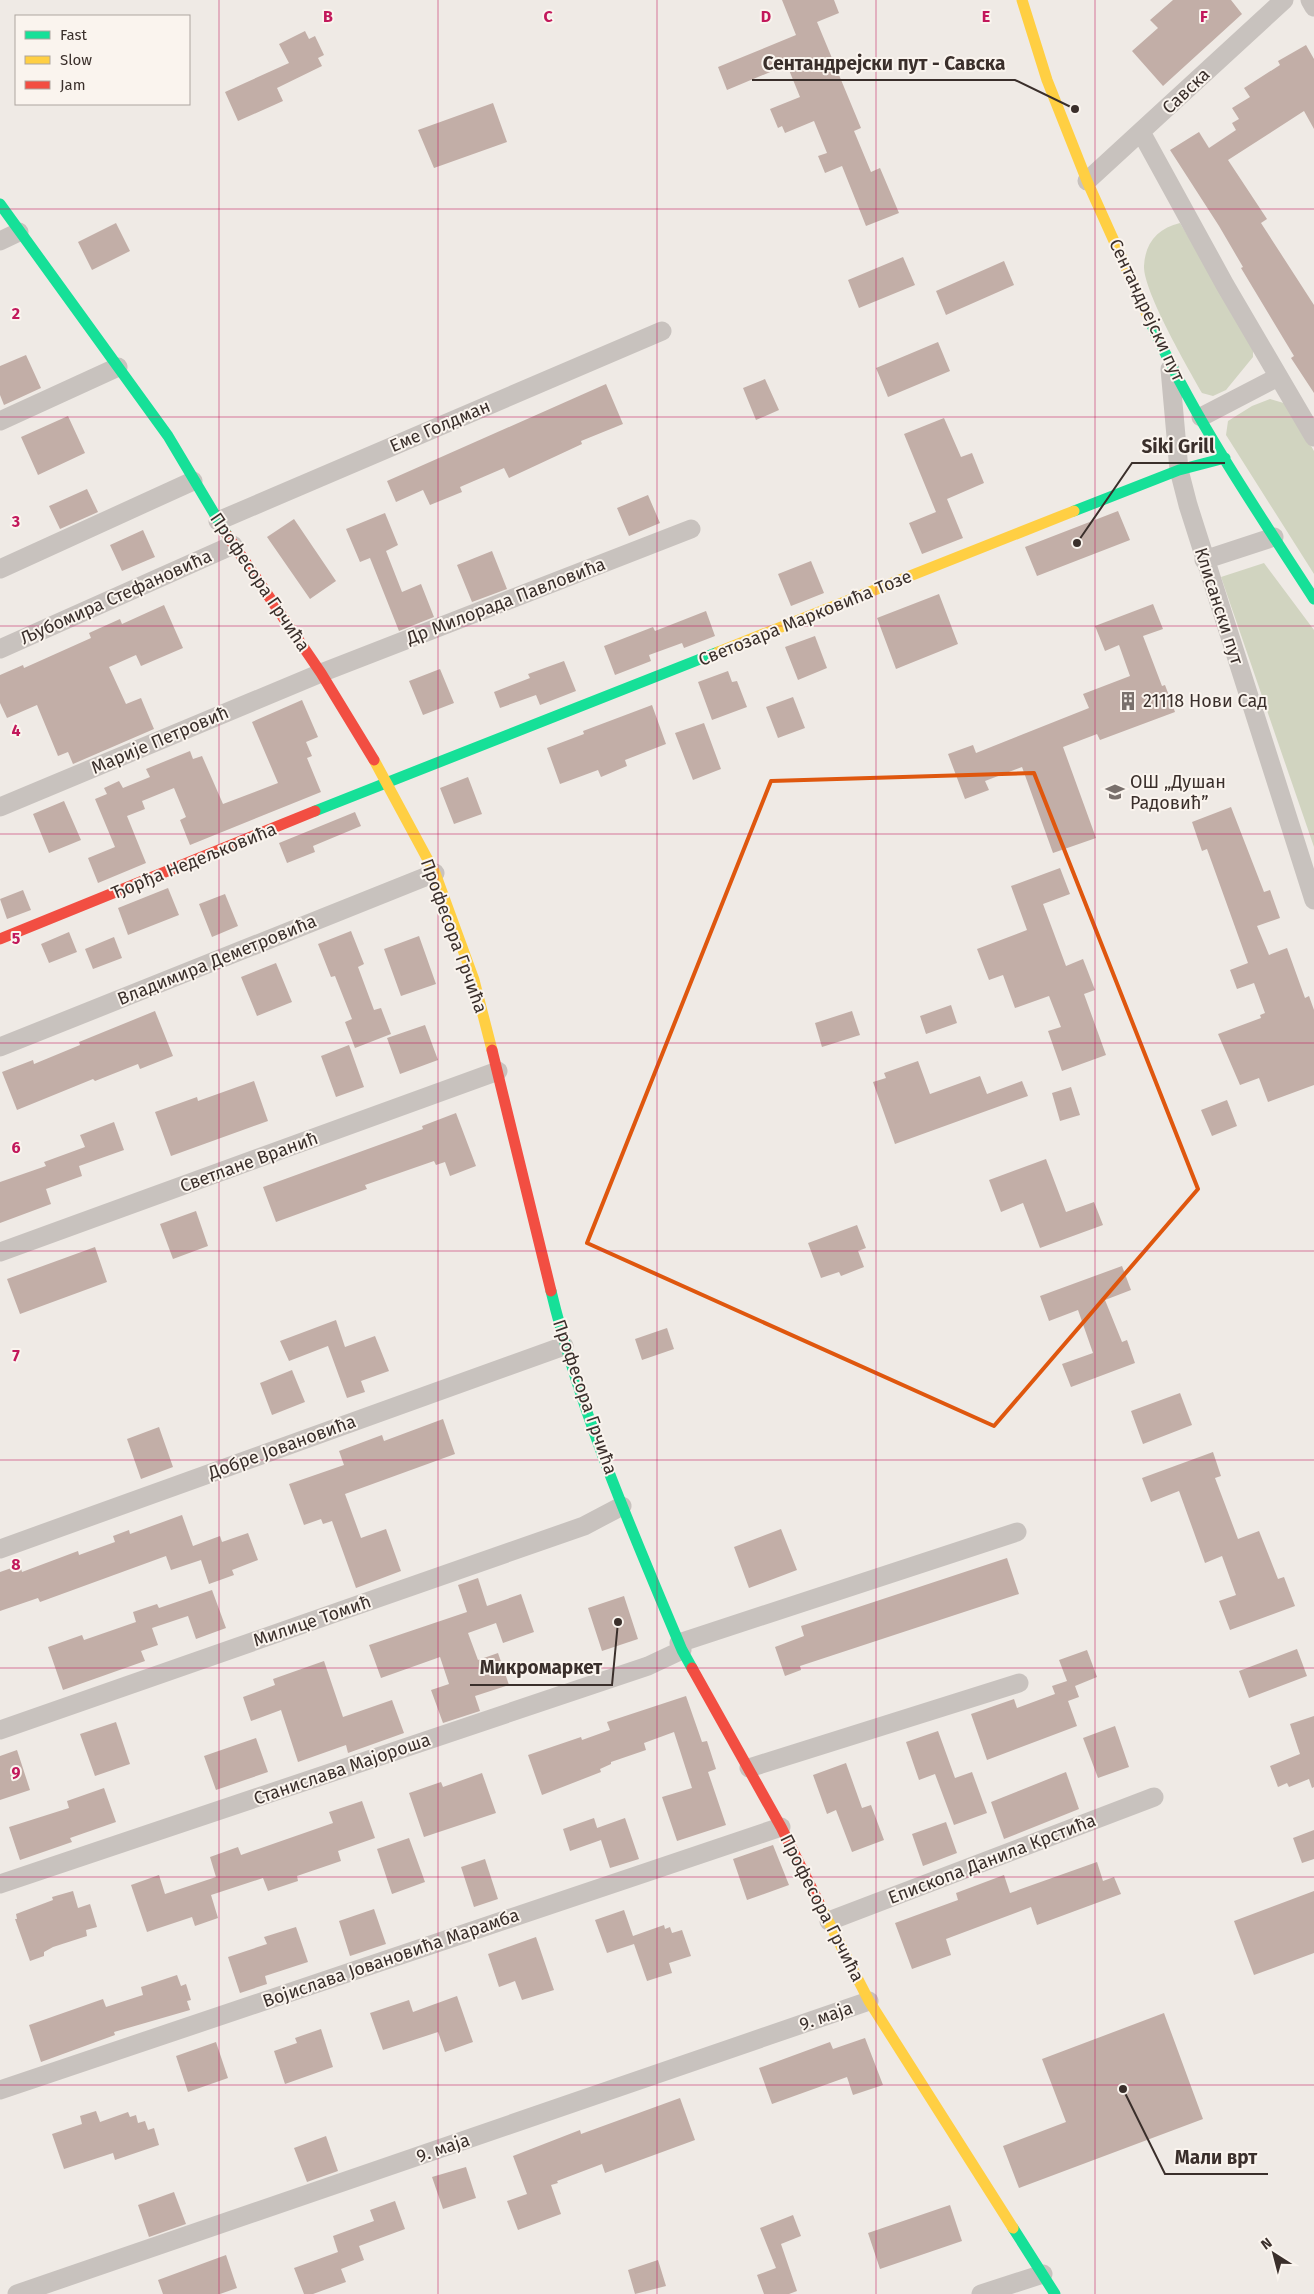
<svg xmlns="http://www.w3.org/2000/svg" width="1314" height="2294" font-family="'Fira Sans',sans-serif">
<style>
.green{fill:#d1d4c0}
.building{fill:#c2aea7}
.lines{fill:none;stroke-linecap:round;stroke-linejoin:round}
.street{stroke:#c8c2be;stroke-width:19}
.fast{stroke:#16e098;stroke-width:11}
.slow{stroke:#ffcf43;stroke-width:11}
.jam{stroke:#f24e42;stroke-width:11}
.marked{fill:none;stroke:#df570e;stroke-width:4;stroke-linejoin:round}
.grid{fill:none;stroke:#c2185b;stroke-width:1;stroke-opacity:0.55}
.labels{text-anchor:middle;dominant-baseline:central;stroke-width:4;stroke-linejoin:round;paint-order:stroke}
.street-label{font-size:18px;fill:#3a2f2b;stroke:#faf4ee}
.poi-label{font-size:18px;fill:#3a2f2b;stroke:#faf4ee;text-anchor:start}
.grid-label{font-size:16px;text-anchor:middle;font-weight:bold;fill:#c2185b;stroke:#faf4ee;stroke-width:4;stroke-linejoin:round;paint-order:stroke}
.leader{fill:none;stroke:#3a2f2b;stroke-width:2}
.callout-dot{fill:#3a2f2b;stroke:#faf4ee;stroke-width:2}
.callout-label{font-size:19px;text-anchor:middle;font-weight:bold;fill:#3a2f2b;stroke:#faf4ee;stroke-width:4;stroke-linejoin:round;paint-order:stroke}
</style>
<rect width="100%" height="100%" fill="#efeae5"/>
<path class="green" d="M1180 223 1253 344V357L1226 390 1213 396 1202 393C1188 368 1143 291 1144 266 1145 243 1158 228 1180 223Z
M1270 399 1287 404 1314 451V574L1226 435 1228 421 1252 406Z
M1264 563 1314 630V847L1221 577Z"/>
<path class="building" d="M782 0H834L839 13 817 22 861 128 854 131 871 172 880 168 899 213 866 226 842 166 825 173 818 156 827 153 814 121 785 133 782 126 778 128 770 109 800 97 787 65 727 90 718 67 796 35Z
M1173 0H1231L1242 14 1163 86 1132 51 1158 28 1150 20Z
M305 31 309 39 315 36 324 55 318 58 322 66 277 88 283 101 238 121 225 92 289 63 279 44Z
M1306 45 1314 59V129L1304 111 1228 160 1267 219 1261 223 1314 305V393L1291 358 1294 356 1241 268 1243 267 1219 226 1170 150 1199 132 1209 148 1236 130 1232 123 1239 119 1232 108 1250 97 1244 88 1280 65 1278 61Z
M493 103 507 142 434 168 418 130Z
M116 223 130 251 92 270 78 242Z
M903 257 915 285 859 308 848 280Z
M1004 261 1014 285 946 315 936 291Z
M938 342 950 371 888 397 876 368Z
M26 355 41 388 4 405 0 395V366Z
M765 379 779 410 756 420 743 388Z
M606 384 623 424 581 441 582 444 509 478 504 468 460 487 462 492 430 505 423 490 396 502 387 481Z
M68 416 85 453 38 475 21 437Z
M944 418 961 457 972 453 984 483 947 499 963 538 922 554 909 523 936 512 904 434Z
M87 489 98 512 60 529 49 506Z
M648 495 660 523 629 536 617 508Z
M1118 511 1130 540 1037 576 1025 547Z
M385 513 398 545 386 551 402 592 421 584 434 617 399 631 370 558 360 562 346 529Z
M294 519 336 581 310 599 267 537Z
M143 530 155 557 122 571 110 545Z
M492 551 507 589 472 602 457 565Z
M811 561 824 593 791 606 778 574Z
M939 594 958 644 896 669 877 618Z
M1153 604 1163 629 1143 636 1162 686 1165 685 1175 712 1100 740 1097 734 1063 747 1096 838 1053 853 1022 767 985 781 989 790 965 799 948 754 973 745 976 753 1089 708 1083 694 1130 676 1119 645 1105 651 1095 626Z
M164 605 183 648 141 666 136 655 109 667 126 704 141 698 154 729 73 764 68 752 58 756 37 705 7 718 0 703V675L23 665 24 668 91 638 89 633 120 619 122 624Z
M706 611 715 636 684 648 682 643 649 655 651 661 615 675 604 646 653 627 655 631Z
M815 636 827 668 798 680 785 647Z
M564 661 576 691 540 705 536 695 500 708 494 692 530 678 528 674Z
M440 669 454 703 423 715 409 681Z
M728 671 732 682 737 681 747 707 712 720 698 682Z
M793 697 805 728 778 738 766 707Z
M302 700 318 737 306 742 312 756 307 758 321 792 190 845 180 820 186 817 174 788 142 801 145 809 127 816 146 863 98 883 88 858 115 847 95 799 107 794 104 788 119 781 123 788 150 777 146 769 190 751 193 759 202 756 223 804 278 783 252 722Z
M652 705 666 744 625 760 627 766 601 777 598 770 560 784 547 748 584 734 583 731Z
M704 723 721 769 693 780 675 733Z
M468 777 482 814 454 824 440 788Z
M64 801 81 840 49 853 33 814Z
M1231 807 1264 892 1270 890 1280 918 1257 926 1269 955 1287 948 1305 998 1309 996 1314 1010V1085L1268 1102 1259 1078 1240 1085 1218 1034 1261 1018 1260 1015 1265 1013 1254 983 1237 989 1230 970 1248 963 1207 849 1202 851 1192 822Z
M355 812 361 826 313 846 315 852 287 863 279 843Z
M1060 868 1070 894 1043 904 1066 966 1083 959 1095 990 1084 994 1106 1055 1062 1071 1048 1031 1061 1027 1049 996 1015 1008 1003 975 989 980 977 949 1027 930 1011 886Z
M168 888 179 915 128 935 118 908Z
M23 890 31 910 7 919 0 899Z
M225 894 238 926 212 937 199 904Z
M351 931 364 964 358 967 374 1010 381 1008 391 1034 355 1048 345 1022 352 1019 335 976 331 977 318 944Z
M69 932 77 952 49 963 41 944Z
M419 936 436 984 401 996 384 949Z
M114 937 122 958 93 969 85 949Z
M276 963 292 1002 257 1016 241 977Z
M951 1005 957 1023 926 1034 920 1016Z
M155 1011 173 1056 140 1069 138 1064 95 1081 93 1079 17 1110 2 1072 33 1060 34 1064 80 1045 79 1042Z
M852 1011 860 1035 822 1047 815 1023Z
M425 1025 438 1060 400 1074 387 1038Z
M349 1045 364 1087 336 1097 321 1056Z
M918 1061 930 1094 980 1076 987 1094 1022 1081 1028 1096 895 1144 873 1082 886 1078 884 1073Z
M254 1081 268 1121 171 1156 155 1112 197 1097 198 1101Z
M1071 1087 1080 1115 1060 1121 1052 1093Z
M1227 1100 1237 1126 1212 1136 1201 1110Z
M456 1113 476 1166 450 1176 445 1162 436 1165 434 1161 365 1185 367 1189 276 1222 263 1187 423 1129 422 1126Z
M114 1122 124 1150 79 1166 82 1176 46 1189 51 1204 0 1223V1182L46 1166 44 1162 85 1147 80 1135Z
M1046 1159 1066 1212 1094 1202 1103 1225 1040 1248 1023 1203 1001 1212 989 1180Z
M196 1211 208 1246 173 1259 160 1224Z
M857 1225 866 1248 858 1251 864 1267 841 1276 839 1272 821 1278 808 1243Z
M95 1247 107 1282 20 1314 7 1279Z
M1122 1266 1131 1290 1105 1300 1122 1342 1127 1340 1135 1363 1071 1387 1062 1364 1093 1353 1078 1310 1049 1321 1040 1296Z
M336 1320 345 1347 375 1336 389 1371 361 1381 365 1392 347 1398 328 1346 289 1361 280 1341Z
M667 1328 674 1349 642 1360 635 1339Z
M292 1370 305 1402 272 1415 260 1383Z
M1180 1393 1192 1425 1143 1444 1131 1411Z
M443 1419 455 1454 345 1494 361 1538 386 1529 401 1571 356 1588 332 1521 323 1524 321 1519 304 1525 289 1484 344 1465 339 1451 382 1435 384 1441Z
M159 1427 173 1467 141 1479 127 1439Z
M1213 1452 1221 1476 1215 1478 1238 1539 1259 1531 1278 1579 1284 1577 1295 1606 1230 1630 1219 1601 1236 1595 1222 1556 1205 1563 1179 1491 1151 1502 1142 1478Z
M182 1515 193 1546 220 1536 222 1542 248 1533 258 1560 232 1570 234 1575 209 1584 201 1560 171 1570 166 1556 40 1602 38 1598 0 1611V1572L20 1565 22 1572 78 1551 79 1555 115 1542 113 1536 129 1530 130 1534Z
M781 1529 797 1570 749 1588 734 1547Z
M1007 1558 1019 1594 800 1666 801 1670 785 1676 775 1647 804 1636 801 1626Z
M478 1578 487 1606 521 1594 534 1632 503 1643 496 1623 468 1633 478 1660 498 1653 509 1685 475 1696 480 1711 443 1723 431 1690 449 1684 440 1657 381 1678 369 1645 467 1612 458 1585Z
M212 1590 226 1628 196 1639 188 1616 152 1628 158 1645 141 1651 145 1661 63 1690 48 1647 82 1635 84 1640 136 1622 133 1612 157 1604 159 1608Z
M624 1596 638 1639 602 1651 588 1608Z
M1297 1649 1307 1676 1249 1698 1239 1671Z
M1087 1650 1097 1677 1075 1686 1079 1697 1068 1701 1077 1726 987 1760 971 1714 1014 1699 1017 1708 1055 1694 1052 1686 1067 1681 1059 1660Z
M324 1661 343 1717 392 1700 404 1733 348 1753 346 1745 298 1762 281 1710 251 1721 243 1697 275 1685 273 1679Z
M686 1696 702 1742 707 1741 716 1769 708 1772 726 1825 677 1841 662 1797 692 1788 674 1732 644 1743 646 1750 611 1762V1764L600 1769 601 1772 542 1795 528 1755 581 1737 582 1740 610 1730 607 1722Z
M1314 1716V1787L1312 1788 1309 1779 1289 1787 1287 1783 1278 1787 1270 1766 1300 1754 1290 1724Z
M116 1722 130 1764 95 1776 80 1734Z
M1115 1726 1129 1767 1098 1778 1083 1738Z
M938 1731 955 1778 972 1772 987 1813 954 1825 935 1774 919 1780 906 1742Z
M256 1738 268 1772 216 1790 204 1756Z
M17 1750 30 1790 0 1800V1756Z
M846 1763 862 1808 871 1805 884 1840 852 1852 836 1810 827 1814 813 1775Z
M1066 1772 1079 1809 1004 1839 991 1802Z
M482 1773 496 1813 424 1837 409 1793 441 1782 443 1787Z
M104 1788 116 1822 70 1838 72 1842 20 1860 9 1827 69 1808 67 1801Z
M362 1801 375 1838 338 1851 341 1861 297 1876 298 1881 268 1891 263 1878 211 1895 218 1918 195 1926 192 1917 147 1932 131 1885 159 1875 165 1894 216 1877 210 1857 238 1847 241 1855 333 1823 329 1812Z
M594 1818 600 1837 597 1828 625 1818 639 1859 610 1868 601 1840 570 1851 563 1829Z
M946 1822 957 1853 923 1866 912 1834Z
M1314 1830V1859L1302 1863 1293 1838Z
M409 1838 425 1882 392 1894 377 1849Z
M773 1845 789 1885 747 1900 733 1859Z
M485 1859 498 1899 474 1907 461 1867Z
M1097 1862 1103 1881 1114 1877 1121 1894 1037 1925 1031 1907 946 1939 951 1955 912 1969 895 1923 958 1900 956 1893 1004 1875 1010 1893Z
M73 1891 78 1908 90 1904 97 1927 86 1930 87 1936 53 1947 44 1952V1956L30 1961 15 1919H17L16 1914 53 1900 52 1897Z
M1314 1891V1953L1254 1975 1234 1921Z
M374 1909 386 1944 350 1956 339 1921Z
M624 1910 633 1936 664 1925 665 1929 670 1927 672 1933 682 1930 691 1956 669 1963 672 1973 647 1981 634 1944 607 1953 595 1920Z
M296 1927 308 1962 265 1976 267 1984 240 1993 228 1957 267 1944 264 1937Z
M536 1937 554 1990 522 2000 515 1981 499 1987 488 1954Z
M177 1975 181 1986 186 1984 191 2000 187 2001 190 2010 114 2032 115 2035 41 2062 29 2025 103 1999 106 2007 143 1995 141 1987Z
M457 1996 473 2042 445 2052 438 2032 383 2050 370 2013 409 2000 413 2012Z
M1164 2013 1203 2119 1019 2188 1003 2146 1066 2122 1042 2059Z
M321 2029 333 2067 285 2084 274 2051 297 2043 295 2038Z
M865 2038 883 2085 853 2095 847 2077 772 2104 759 2068 830 2042 833 2049Z
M216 2042 228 2078 188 2092 176 2056Z
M680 2098 695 2140 605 2173 602 2164 557 2181 558 2183 551 2185 561 2214 518 2230 507 2201 527 2194 513 2156 580 2130 581 2134Z
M96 2111 100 2122 128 2112 130 2117 136 2115 138 2123 145 2121 148 2130 154 2128 159 2145 115 2160 113 2153 64 2169 52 2134 82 2124 80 2116Z
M326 2136 338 2171 307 2182 294 2148Z
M466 2167 476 2198 443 2209 432 2177Z
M174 2192 186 2224 149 2237 138 2205Z
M395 2201 405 2229 359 2246 364 2260 341 2269 346 2282 313 2294H304L294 2268 338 2252 333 2236 374 2221 370 2210Z
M950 2205 962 2241 880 2269 868 2233Z
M793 2215 801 2236 781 2244 797 2291 789 2294H764L757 2275 776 2268 760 2228Z
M226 2255 237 2288 220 2294H163L158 2280Z
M658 2260 666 2286 635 2294 628 2270Z"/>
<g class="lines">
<path class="street" d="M1310 0 1314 7
M1141 132 1225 285 1314 437
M1087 181 1284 0
M0 241 19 232
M1170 369 1179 470 1188 505 1314 900
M1201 417 1278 377
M0 421 118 367
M218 521 662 331
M1204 560 1274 537
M0 569 193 481
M0 649 233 545
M0 807 321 673 691 529
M0 1047 435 873
M0 1252 498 1071
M0 1549 564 1346
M679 1643 1017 1532
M0 1730 584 1526 622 1506
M749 1768 1019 1683
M0 1884 648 1666 682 1650
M829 1921 1154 1797
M0 2090 781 1827
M17 2294 869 2001
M981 2294 1043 2274"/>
<path class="fast" d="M0 204 168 436 227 535
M1150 321C1194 419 1256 509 1314 599
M1074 511 1179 470 1225 458
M315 811 718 652
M551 1291C581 1415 633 1533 682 1650L692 1668
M1013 2228 1055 2294"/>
<path class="slow" d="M1022 0 1047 80 1087 181 1150 321
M718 652 1074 511
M374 760 435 873 474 980 492 1050
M819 1903 869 2001 1013 2228"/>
<path class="jam" d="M227 535 321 673 374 760
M0 939 315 811
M492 1050 551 1291
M692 1668 781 1827 819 1903"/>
</g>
<path class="marked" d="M1034 773 1198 1189 994 1426 587 1243 771 781Z"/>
<path class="grid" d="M219 0V2294M438 0V2294M657 0V2294M876 0V2294M1095 0V2294M0 209H1314M0 417H1314M0 626H1314M0 834H1314M0 1043H1314M0 1251H1314M0 1460H1314M0 1668H1314M0 1877H1314M0 2085H1314"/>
<defs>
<g id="building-bare" transform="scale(1.5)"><path d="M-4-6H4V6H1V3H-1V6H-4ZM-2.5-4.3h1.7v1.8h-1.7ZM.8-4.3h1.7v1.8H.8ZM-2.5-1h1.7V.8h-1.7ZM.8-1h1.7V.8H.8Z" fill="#79706c" stroke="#faf4ee" stroke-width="2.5" paint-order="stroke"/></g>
<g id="school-bare" transform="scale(1.5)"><path d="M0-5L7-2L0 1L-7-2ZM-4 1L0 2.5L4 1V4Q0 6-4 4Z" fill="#79706c" stroke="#faf4ee" stroke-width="2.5" paint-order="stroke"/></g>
</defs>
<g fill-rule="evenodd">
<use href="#building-bare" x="1128" y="701"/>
<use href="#school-bare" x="1115" y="792"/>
</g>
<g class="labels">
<g class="street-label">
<text transform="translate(1186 91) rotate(-43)">Савска</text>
<text transform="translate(1147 310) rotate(65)">Сентандрејски пут</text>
<text transform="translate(440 426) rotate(-23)">Еме Голдман</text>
<text transform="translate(260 582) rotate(56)">Професора Грчића</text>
<text transform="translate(116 597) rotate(-24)">Љубомира Стефановића</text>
<text transform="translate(506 601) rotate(-21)">Др Милорада Павловића</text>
<text transform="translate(1219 606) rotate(72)">Клисански пут</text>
<text transform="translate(805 618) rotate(-22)">Светозара Марковића Тозе</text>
<text transform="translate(160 740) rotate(-23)">Марије Петровић</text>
<text transform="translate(194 861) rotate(-22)">Ђорђа Недељковића</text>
<text transform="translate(454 936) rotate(70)">Професора Грчића</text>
<text transform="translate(217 960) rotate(-22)">Владимира Деметровића</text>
<text transform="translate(249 1162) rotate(-20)">Светлане Вранић</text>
<text transform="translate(585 1397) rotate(71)">Професора Грчића</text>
<text transform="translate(282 1447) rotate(-20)">Добре Јовановића</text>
<text transform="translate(312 1621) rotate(-19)">Милице Томић</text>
<text transform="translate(342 1769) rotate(-19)">Станислава Мајороша</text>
<text transform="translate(992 1859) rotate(-21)">Епископа Данила Крстића</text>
<text transform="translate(822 1908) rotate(63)">Професора Грчића</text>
<text transform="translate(391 1958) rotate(-19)">Војислава Јовановића Марамба</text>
<text transform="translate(826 2016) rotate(-19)">9. маја</text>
<text transform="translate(443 2148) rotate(-19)">9. маја</text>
</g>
<g class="poi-label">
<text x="1143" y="701">21118 Нови Сад</text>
<text x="1130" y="782">ОШ „Душан<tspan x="1130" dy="21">Радовић”</tspan></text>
</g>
</g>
<g class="grid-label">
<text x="328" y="22">B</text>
<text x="548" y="22">C</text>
<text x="766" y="22">D</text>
<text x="986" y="22">E</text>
<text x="1204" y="22">F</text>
<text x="16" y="319">2</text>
<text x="16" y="527">3</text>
<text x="16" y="736">4</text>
<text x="16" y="944">5</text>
<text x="16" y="1153">6</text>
<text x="16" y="1361">7</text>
<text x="16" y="1570">8</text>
<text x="16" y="1778">9</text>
</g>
<path class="leader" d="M1075 109L1015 80H752M1077 543L1132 463H1225M618 1622L612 1685H470M1123 2089L1165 2174H1268"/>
<g class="callout-dot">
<circle cx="1075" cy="109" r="5"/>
<circle cx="1077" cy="543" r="5"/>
<circle cx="618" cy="1622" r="5"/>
<circle cx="1123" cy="2089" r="5"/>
</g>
<g class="callout-label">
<text x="884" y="70">Сентандрејски пут - Савска</text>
<text x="1178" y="453">Siki Grill</text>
<text x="541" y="1674">Микромаркет</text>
<text x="1216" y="2164">Мали врт</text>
</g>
<rect x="15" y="15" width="175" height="90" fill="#faf4ee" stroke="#ada5a0"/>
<rect x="25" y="31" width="25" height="8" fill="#16e098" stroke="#ada5a0"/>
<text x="60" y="40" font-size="15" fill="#3a2f2b">Fast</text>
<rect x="25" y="56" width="25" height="8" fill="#ffcf43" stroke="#ada5a0"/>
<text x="60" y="65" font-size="15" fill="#3a2f2b">Slow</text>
<rect x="25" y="81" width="25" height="8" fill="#f24e42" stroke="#ada5a0"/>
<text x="60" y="90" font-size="15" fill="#3a2f2b">Jam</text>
<g transform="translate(1274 2254) rotate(324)" stroke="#faf4ee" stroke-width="4" paint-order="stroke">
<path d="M0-4L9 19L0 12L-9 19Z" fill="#3a2f2b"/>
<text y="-8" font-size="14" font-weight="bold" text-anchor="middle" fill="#3a2f2b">N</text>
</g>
</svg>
